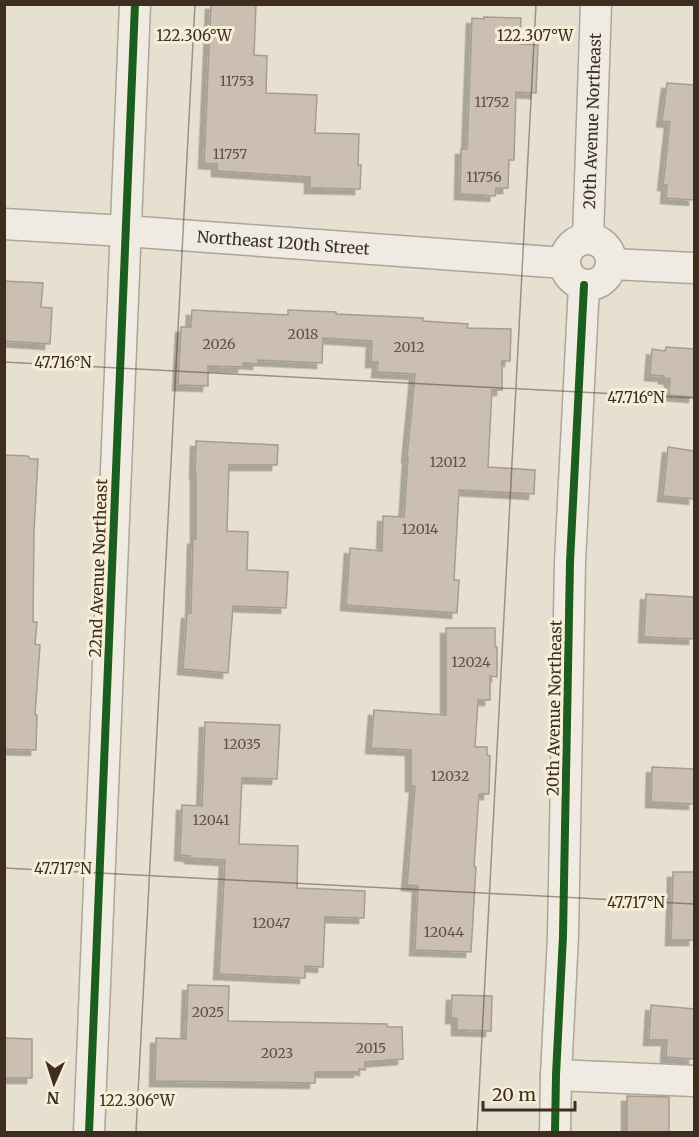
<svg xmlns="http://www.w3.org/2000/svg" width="699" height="1137" font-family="Merriweather,serif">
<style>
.building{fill:#cbbfb2;stroke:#a89c90;stroke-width:1.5;filter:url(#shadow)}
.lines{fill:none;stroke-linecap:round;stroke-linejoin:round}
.minor-casing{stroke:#ada599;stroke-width:33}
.minor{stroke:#efebe3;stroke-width:30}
.cycleway-casing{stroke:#f7eed8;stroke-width:11}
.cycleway{stroke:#1b5e20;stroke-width:8}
.ticks{fill:none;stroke:#3d2e20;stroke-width:1.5;stroke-opacity:0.45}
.labels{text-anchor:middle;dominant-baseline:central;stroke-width:6;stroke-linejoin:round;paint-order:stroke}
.number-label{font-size:14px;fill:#605244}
.street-label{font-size:16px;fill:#3d2e20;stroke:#f7eed8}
.ticks-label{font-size:15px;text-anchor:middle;fill:#3d2e20;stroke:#f7eed8;stroke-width:6;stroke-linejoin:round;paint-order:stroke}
</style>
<defs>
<filter id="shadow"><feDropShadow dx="-5.5" dy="5.5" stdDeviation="0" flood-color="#0004"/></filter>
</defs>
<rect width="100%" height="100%" fill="#e7e0d1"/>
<path class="building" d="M211 4H256L254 55 267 56 266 93 317 95 315 133 359 134 358 165H361L360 189 310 188V177L217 171V164L204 163Z
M484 17 521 18 520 44 538 45 536 93 516 92 514 160H509L508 188H496L495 196 460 194 461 149H467L472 18 484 19Z
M667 83 694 85V200L666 198 667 185H663L670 122 662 121Z
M4 281 43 283 41 307 52 308 50 344 4 341Z
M192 310 288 315V310L336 312V314L423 318V321L468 324 467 328 511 329 510 361H502V390H492L488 467 535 470 534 494 459 490 454 580H459L457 613 346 605 350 548 382 551 383 516 404 517 408 457H407L415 374 377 372 378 362H371L372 341 323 338 322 363 258 360V364L243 363V367L208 366V386L178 385 181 327H191Z
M666 347 694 349V397L669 395 670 379 664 378V376L650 375 652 349 665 351Z
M196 441 278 445 277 465H229L227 531 248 532 247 570 288 572 286 608 233 606 228 673 183 669 187 613H191L193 539H196V474H195Z
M668 447 694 451V499L663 496Z
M4 455 28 456 30 459H38L34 531 33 622H37L35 644 40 645 35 715H37L36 750 4 749Z
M646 594 694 597V639L644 637Z
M446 628H495V647H497V677L490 676V700H478L475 747H487V755L490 756 489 794H479L474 867H476L471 952 415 950 418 886 407 885 415 786H411V750L371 748 374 710 446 715Z
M205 722 280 725 277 779 242 778 239 844 298 846 297 888 365 891 364 918 325 917 323 967 305 966V978L219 974 225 860 190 858V856L180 855 182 805 202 806Z
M652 767 694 769V804L651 802Z
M673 872H694V940H671Z
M188 985 229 986 228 1021 387 1024V1027H402L403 1059 365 1062V1070L359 1069V1072H315V1083L155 1081 156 1038 186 1039Z
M452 995 492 996 491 1031 457 1030V1018H451Z
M651 1005 694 1009V1059L666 1057 667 1040H649Z
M4 1038 32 1039V1078H4Z
M627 1096 669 1097V1132H627Z"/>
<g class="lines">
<g class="minor-casing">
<g id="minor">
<path id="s1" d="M4 224 125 231 564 263"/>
<path id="s2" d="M588 238 596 4"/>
<circle cx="588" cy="262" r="23"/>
<path d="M612 264 694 268"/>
<path d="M556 1075 694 1081"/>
<path d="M89 1132 135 4"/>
<path d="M555 1132 556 1075 563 936 570 562 584 285"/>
</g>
</g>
<use href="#minor" class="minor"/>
<g class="cycleway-casing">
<path id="cycleway" d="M89 1132 135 4
M555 1132 556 1075 563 936 570 562 584 285"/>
</g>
<use href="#cycleway" class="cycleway"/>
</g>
<path class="ticks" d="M4 362 694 398M4 868 694 904M136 1132 195 4M477 1132 536 4"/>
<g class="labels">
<g class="number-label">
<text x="237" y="81">11753</text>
<text x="492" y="102">11752</text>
<text x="230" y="154">11757</text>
<text x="484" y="177">11756</text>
<text x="303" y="334">2018</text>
<text x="219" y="344">2026</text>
<text x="409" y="347">2012</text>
<text x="448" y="462">12012</text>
<text x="420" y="529">12014</text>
<text x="471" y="662">12024</text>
<text x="242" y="744">12035</text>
<text x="450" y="776">12032</text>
<text x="211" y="820">12041</text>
<text x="271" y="923">12047</text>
<text x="444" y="932">12044</text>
<text x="208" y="1012">2025</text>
<text x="371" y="1048">2015</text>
<text x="277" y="1053">2023</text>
</g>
<g class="street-label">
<text stroke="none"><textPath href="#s2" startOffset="117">20th Avenue Northeast</textPath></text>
<text stroke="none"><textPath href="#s1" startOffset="280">Northeast 120th Street</textPath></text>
<text transform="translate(98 568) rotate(-88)">22nd Avenue Northeast</text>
<text transform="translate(554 708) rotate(-89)">20th Avenue Northeast</text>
</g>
</g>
<g class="ticks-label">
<text x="194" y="41">122.306°W</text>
<text x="535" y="41">122.307°W</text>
<text x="63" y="368">47.716°N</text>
<text x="636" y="403">47.716°N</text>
<text x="63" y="874">47.717°N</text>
<text x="636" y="908">47.717°N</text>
<text x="137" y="1106">122.306°W</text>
</g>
<rect width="699" height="1137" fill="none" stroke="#3d2e20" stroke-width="12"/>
<g transform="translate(54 1083) rotate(183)" stroke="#f7eed8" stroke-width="4.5" paint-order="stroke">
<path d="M0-4.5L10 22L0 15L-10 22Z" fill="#3d2e20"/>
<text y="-9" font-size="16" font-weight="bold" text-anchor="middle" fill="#3d2e20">N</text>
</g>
<path d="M483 1101v9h92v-9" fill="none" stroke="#3d2e20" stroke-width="3"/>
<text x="492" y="1101" font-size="18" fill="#3d2e20" stroke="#f7eed8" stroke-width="4.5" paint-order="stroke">20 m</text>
</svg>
